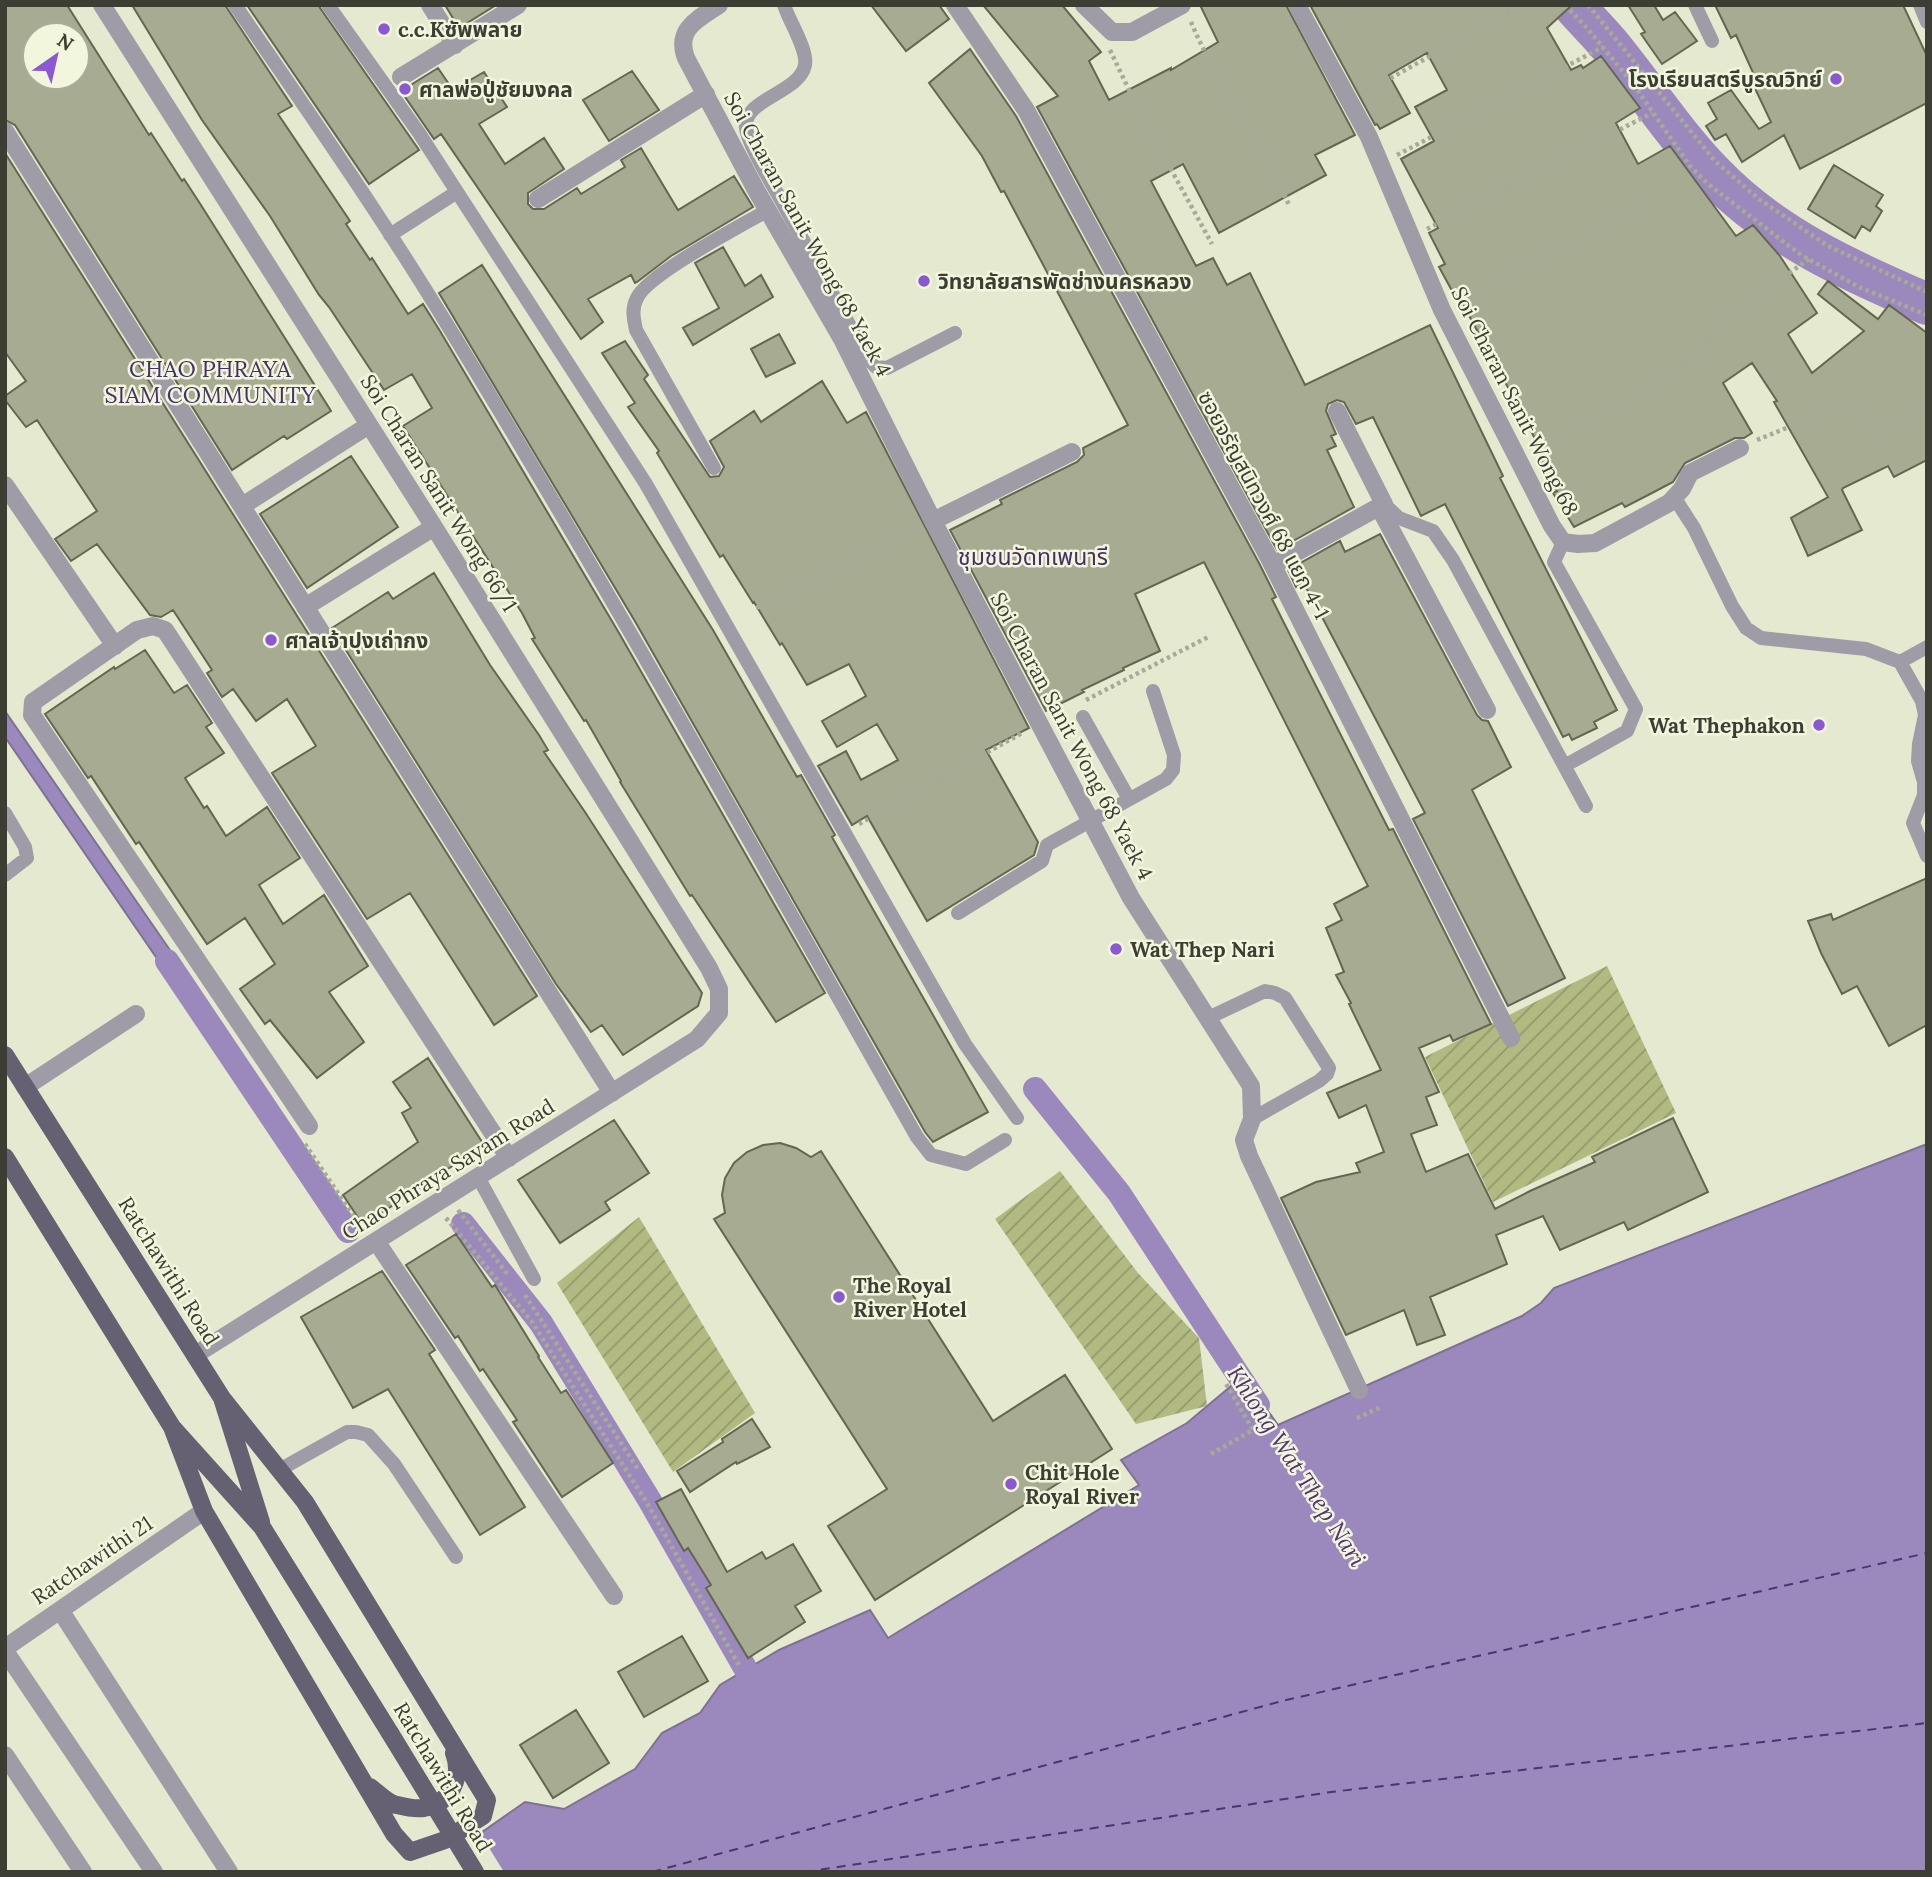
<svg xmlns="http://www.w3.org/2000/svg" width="1932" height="1877" font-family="Lora,'Noto Sans Thai',serif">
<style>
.garden{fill:url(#garden-furrows)}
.water{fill:#9b89bd;stroke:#7e7294;stroke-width:2}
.pier{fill:#e5e9cf}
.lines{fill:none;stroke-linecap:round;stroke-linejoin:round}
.canal{stroke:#9b89bd;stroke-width:24}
.river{stroke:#9b89bd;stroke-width:42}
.ferry{stroke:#4d3373;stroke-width:2;stroke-dasharray:9 7;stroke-linecap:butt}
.building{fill:#a7ab92;stroke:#646750;stroke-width:2;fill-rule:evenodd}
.path{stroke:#a7aa96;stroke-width:4.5;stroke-dasharray:3.5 3.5;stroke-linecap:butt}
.service{stroke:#a09ca7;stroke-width:14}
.minor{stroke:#a09ca7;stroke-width:18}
.primary{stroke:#666073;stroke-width:18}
.primary-bridge{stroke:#666073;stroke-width:18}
.poi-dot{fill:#8a58d0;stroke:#f2f6dc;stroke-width:2.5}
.labels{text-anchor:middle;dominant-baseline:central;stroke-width:5;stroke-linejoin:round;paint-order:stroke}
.poi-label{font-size:21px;font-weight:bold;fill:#3c3e34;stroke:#f2f6dc;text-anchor:start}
.street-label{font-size:21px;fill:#3c3e34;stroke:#f2f6dc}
.neighbourhood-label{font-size:23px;fill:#472f6b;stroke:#f2f6dc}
.water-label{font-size:23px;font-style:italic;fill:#4d3373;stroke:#f2f6dc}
</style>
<defs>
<pattern id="garden-furrows" width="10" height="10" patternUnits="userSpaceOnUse" patternTransform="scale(1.75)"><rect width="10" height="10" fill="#b2ba82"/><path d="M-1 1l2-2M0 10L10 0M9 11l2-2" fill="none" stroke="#92996b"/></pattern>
</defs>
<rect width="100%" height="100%" fill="#e5e9cf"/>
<path class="garden" d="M1607 966 1676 1113 1493 1202 1425 1057Z
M1060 1171 1138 1273 1199 1338 1207 1406 1136 1424 995 1219Z
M639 1217 755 1413 673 1472 557 1283Z"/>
<path class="water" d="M5 711 192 982 180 992 5 737Z
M1927 1144V1872H425L525 1802 564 1809 635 1769 662 1733 700 1713 720 1685 779 1650 870 1610 888 1638 1139 1485 1121 1460 1187 1423 1243 1376 1278 1425 1522 1316 1541 1303 1554 1288Z"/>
<path class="pier" d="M478 1830 504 1872H428L426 1867Z"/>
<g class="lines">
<path class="canal" d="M167 961 348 1231
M1035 1089 1119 1193 1258 1405
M463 1224 541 1323 650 1501 761 1696"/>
<path class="river" d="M1573 5C1587 21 1603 36 1616 53 1648 93 1677 137 1713 174 1772 236 1850 271 1927 304"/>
<path class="ferry" d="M652 1872 1282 1701 1927 1553
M805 1872 1331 1792 1927 1723"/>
</g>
<path class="building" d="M5 5H67L149 135 151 133 182 181 184 179 199 202 331 411 287 439 284 436 232 470 15 125 5 120ZM35 35H77V77H35Z
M132 5H225L292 106 278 114 350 221 346 224 370 260 372 258 408 314 423 304 440 331 619 633 825 993 776 1022 692 895 690 896 620 782 621 781 586 720 584 721 532 639 535 638 522 613 403 426 432 408 412 374 384 390 329 307 319 295 270 216 202 120Z
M247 5H318L419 150 369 184Z
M445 5H496L459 28Z
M871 5H939L949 19 906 51Z
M983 5H1062L1101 52 1089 61 1109 100 1171 68V70L1218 42 1200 5H1286L1355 135 1315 155 1326 175 1219 233 1183 164 1151 181 1196 266 1213 258 1227 285 1250 273 1305 385 1430 325 1503 476 1500 478 1617 710 1594 722 1597 728 1572 740 1569 734 1563 737 1445 504 1421 516 1373 417 1356 424 1344 402 1337 400 1328 404 1326 411 1336 434 1331 436 1336 446 1327 450 1354 507 1277 550 1037 107 1058 96Z
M1310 5H1572L1547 28 1571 70 1581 65 1583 68 1601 56 1640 108 1616 123 1638 164 1670 146 1736 236 1753 225 1780 256 1817 313 1788 334 1812 373 1864 331 1818 294 1828 281 1878 319 1889 305 1927 333V460L1894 477 1888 466 1843 488 1842 490 1862 530 1808 556 1791 518 1828 497 1774 402 1777 401 1752 363 1723 383 1752 433 1744 438H1735L1685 463 1673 482 1652 493 1625 507 1622 503 1574 527 1553 493 1557 491 1540 459 1544 457 1524 417 1459 297 1456 298 1439 267 1445 264 1429 233 1438 228 1401 159 1434 141 1415 107 1447 90 1427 53 1389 75 1410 113 1380 129 1377 124 1375 125Z
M1628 5H1654L1663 20 1675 12 1697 41 1662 64 1641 34 1645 32Z
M1715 5H1903L1927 56V103L1800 169 1784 135 1742 162 1726 134 1715 140 1706 126 1717 119 1708 103 1731 90 1759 129 1771 122 1751 80 1755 77 1736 35 1731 38Z
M970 49 1016 116 1259 563 1276 597 1272 599 1283 621 1389 830 1393 829 1491 1024 1453 1041 1450 1035 1419 1048 1439 1092 1426 1097 1437 1125 1411 1134 1426 1172 1468 1154 1495 1209 1530 1191 1595 1162 1592 1157 1673 1118 1708 1192 1628 1230 1624 1222 1560 1250 1543 1216 1496 1235 1507 1264 1430 1297 1445 1335 1417 1345 1404 1310 1346 1335 1281 1198 1316 1182 1360 1172 1356 1163 1384 1152 1366 1105 1339 1118 1327 1093 1381 1070 1349 1004 1351 1003 1336 975 1344 972 1326 928 1342 920 1334 904 1368 886 1204 562 1135 594 1160 651 1123 668 1124 670 1082 690 1084 692 1046 711 950 530 1002 504 1000 500 1077 462 1084 455 1083 448 1128 425 1004 191 1001 192 982 156 929 83Z
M438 68 453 90 484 72 507 107 479 124 505 164 544 138 564 169 528 193V204L533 209H544L577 188 581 194 625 167 621 160 641 148 678 210 734 176 753 207 671 256 637 282 635 283 631 275 588 299 603 322 581 339 441 134 434 139 401 91Z
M632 71 659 110 609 141 583 100Z
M5 153 537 996 494 1025 410 893 367 919 272 773 316 746 287 699 256 721 233 689 222 697 207 673 212 670 173 610 161 617 150 615 97 544 71 561 55 539 97 511 37 420 26 427 5 400V396L26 381 5 352Z
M1834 165 1883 195 1876 206 1882 211 1870 231 1862 226 1855 238 1808 209Z
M723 247 745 286 761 275 773 297 693 345 683 328 719 308 695 263Z
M482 265 713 630 797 777 801 775 835 835 832 837 988 1112 933 1142 925 1132 636 623 439 293Z
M779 334 795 363 766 377 751 349Z
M625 341 648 375 644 379 710 477 719 476 724 467 710 441 754 411 761 422 822 381 847 423 866 412 1029 728 986 750 1038 842 1034 855 927 921 867 816 852 825 818 766 846 751 861 780 898 760 877 724 837 747 822 721 866 696 849 664 807 685 782 643 780 645 754 602 753 603 723 555 720 557 657 453 659 451 628 407 635 403 602 353Z
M351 456 398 527 307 588 260 514Z
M1380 534 1477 715 1482 720 1488 721 1511 767 1472 790 1565 978 1508 1006 1413 819 1425 813 1311 596 1303 583 1296 587 1288 570 1340 541 1345 552Z
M434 573 490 665 539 735 548 750 544 752 585 812 702 993 698 1006 623 1055 602 1025 591 1032 556 984 332 628 388 592 393 599Z
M145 650 174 693 187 685 212 723 206 727 224 753 185 778 204 808 207 806 226 836 267 807 300 858 259 885 283 924 324 895 368 966 329 992 364 1042 317 1078 270 1020 265 1024 240 989 275 964 245 918 207 944 139 842 136 844 91 776 88 778 45 714 114 667 115 669Z
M1927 878V1025L1889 1046 1857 986 1842 994 1821 953 1808 921 1831 914 1833 920Z
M428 1058 484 1145 363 1225 343 1195 418 1142 402 1113 411 1108 393 1082Z
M614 1120 649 1173 605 1202 610 1210 560 1243 518 1180Z
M780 1143 796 1148 811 1157 821 1151 993 1421 1065 1375 1112 1449 875 1600 828 1526 887 1489 714 1219 725 1213 722 1195 725 1178 734 1163 747 1152 763 1145Z
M456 1234 492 1287 495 1285 539 1356 538 1357 561 1393 566 1390 613 1463 562 1497 513 1422 517 1420 483 1369 480 1371 458 1336 455 1338 406 1265Z
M382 1271 435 1350 429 1354 525 1507 480 1535 388 1389 353 1408 301 1317Z
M752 1419 770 1447 737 1464 736 1462 690 1492 677 1471 723 1442 722 1439Z
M681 1489 727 1572 762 1552 766 1559 793 1544 821 1591 795 1606 805 1622 748 1658 706 1588 711 1585 688 1548 684 1551 656 1502Z
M682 1636 708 1681 644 1717 618 1672Z
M576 1710 609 1763 553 1798 520 1745Z"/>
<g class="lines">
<path class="path" d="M1565 5 1587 28 1634 85 1690 166 1708 184 1801 255 1859 287 1927 315
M1588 5 1715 161 1759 199 1828 246 1927 292
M1191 22C1218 86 1260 142 1289 205
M1329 24 1361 5
M1110 50 1139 111 1212 244
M1366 92 1521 5
M1397 155 1603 47
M1427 229 1652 113
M1459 302 1652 200
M1757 440 1855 400 1882 434 1925 408 1927 409
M1535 454 1695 358 1720 322 1809 259
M756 608 917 529
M1086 700 1210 636
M859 824 1022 733
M305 1144 362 1229
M458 1210 508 1275
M446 1218 532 1322 647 1503 740 1667
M525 1295 639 1471
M1357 1418 1381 1407
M1211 1454 1253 1430 1225 1382"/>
<path class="service" d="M235 5C308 111 381 216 448 326 611 592 763 865 917 1137L931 1155 966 1164 1005 1140
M328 5 419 133 646 484 965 1044 1017 1118
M784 5C789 21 808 50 805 65 800 93 742 99 746 128 748 144 772 184 781 200 810 253 839 306 868 359L876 367 887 368 955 333
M1695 5 1712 41
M1920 5 1927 22
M390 235 457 192
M714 468 636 330C634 319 631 309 637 298 648 274 741 226 768 210
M1674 497 1694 528 1732 606 1746 628 1761 638 1866 649 1900 662 1922 701 1925 715 1919 744 1918 761 1924 782V795L1913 823 1927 856
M1384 504 1399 518 1433 531 1453 560 1586 806
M1563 542 1554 562 1636 709 1627 731 1566 765
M1900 662 1927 647
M1083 717 1129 799
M5 813 25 847 27 858 5 875
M958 913 1042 861 1047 845 1166 779 1173 770 1174 755 1153 691
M1208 1018 1265 991 1275 993 1285 998 1329 1068 1327 1074 1319 1081 1252 1119
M478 1177 534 1279
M279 1470 347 1432H356L368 1435 394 1464 456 1557"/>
<path class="minor" d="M102 5 434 527 709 968 719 989V1013L697 1039 195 1355
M430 5 455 45
M719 5C698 19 675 29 686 58L756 190 842 339 933 521 1131 898 1251 1086 1252 1119 1244 1140 1249 1156 1359 1390
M955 5 1026 110 1269 558 1511 1038
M1084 5 1112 32H1132L1182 5
M1297 5 1369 137 1442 310 1552 526 1563 542 1578 544 1595 543 1669 503 1682 489 1690 473 1740 448
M401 77 518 5
M5 131 612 1093
M538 199 706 94
M5 485 115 646
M242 506 369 425
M1379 507 1487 710
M933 521 1072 452
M1273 565 1384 504 1337 411
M305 607 434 527
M25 1087 136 1014
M309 1126 32 715 33 702 137 630 153 626 165 630 509 1158
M376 1241 614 1596
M60 1610 229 1872
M5 1648 204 1511
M5 1651 154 1872
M5 1755 83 1872"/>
<path class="primary" d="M5 1055 222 1398 261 1522
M5 1157 172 1427 262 1527 390 1733
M172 1427 204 1511 394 1834 410 1852 445 1840 483 1816 487 1800 305 1502 222 1398
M370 1787C377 1792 388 1804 397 1805 405 1807 417 1809 424 1808 451 1803 463 1777 454 1753"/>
<path class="primary-bridge" d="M390 1733 475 1872"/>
</g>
<g class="poi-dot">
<circle cx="384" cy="29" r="7"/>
<circle cx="1836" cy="79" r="7"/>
<circle cx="405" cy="89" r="7"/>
<circle cx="924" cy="281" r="7"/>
<circle cx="271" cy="640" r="7"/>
<circle cx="1819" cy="725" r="7"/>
<circle cx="1116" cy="949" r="7"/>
<circle cx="839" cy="1297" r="7"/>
<circle cx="1011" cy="1484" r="7"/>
</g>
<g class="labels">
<g class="poi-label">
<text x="398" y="29">c.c.Kซัพพลาย</text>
<text x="1822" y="79" text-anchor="end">โรงเรียนสตรีบูรณวิทย์</text>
<text x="419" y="89">ศาลพ่อปู่ชัยมงคล</text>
<text x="938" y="281">วิทยาลัยสารพัดช่างนครหลวง</text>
<text x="285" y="640">ศาลเจ้าปุงเถ่ากง</text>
<text x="1805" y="725" text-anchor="end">Wat Thephakon</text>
<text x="1130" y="949">Wat Thep Nari</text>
<text x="853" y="1285">The Royal<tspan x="853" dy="24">River Hotel</tspan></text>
<text x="1025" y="1472">Chit Hole<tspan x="1025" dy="24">Royal River</tspan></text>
</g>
<g class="street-label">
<text transform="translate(808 234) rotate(61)">Soi Charan Sanit Wong 68 Yaek 4</text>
<text transform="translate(1515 401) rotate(63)">Soi Charan Sanit Wong 68</text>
<text transform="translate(439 493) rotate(58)">Soi Charan Sanit Wong 66/1</text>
<text transform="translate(1264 505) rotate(62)">ซอยจรัญสนิทวงศ์ 68 แยก 4-1</text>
<text transform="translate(1072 736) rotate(62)">Soi Charan Sanit Wong 68 Yaek 4</text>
<text transform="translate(448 1169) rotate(-32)">Chao Phraya Sayam Road</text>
<text transform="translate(169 1271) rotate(58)">Ratchawithi Road</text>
<text transform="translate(92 1560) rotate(-34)">Ratchawithi 21</text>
<text transform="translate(443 1777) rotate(59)">Ratchawithi Road</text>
</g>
<g class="neighbourhood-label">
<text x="210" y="368">CHAO PHRAYA<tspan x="210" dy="26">SIAM COMMUNITY</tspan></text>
<text x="1033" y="556">ชุมชนวัดทเพนารี</text>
</g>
<g class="water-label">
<text transform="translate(1297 1466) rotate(57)">Khlong Wat Thep Nari</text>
</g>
</g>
<rect width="1932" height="1877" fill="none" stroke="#3c3e34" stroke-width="14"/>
<g transform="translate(56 56) rotate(34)"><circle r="33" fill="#f2f6dc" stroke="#a9ac99" stroke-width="2"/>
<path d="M0-5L12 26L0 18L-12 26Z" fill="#8a58d0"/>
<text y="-10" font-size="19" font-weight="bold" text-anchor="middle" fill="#3c3e34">N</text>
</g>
</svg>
